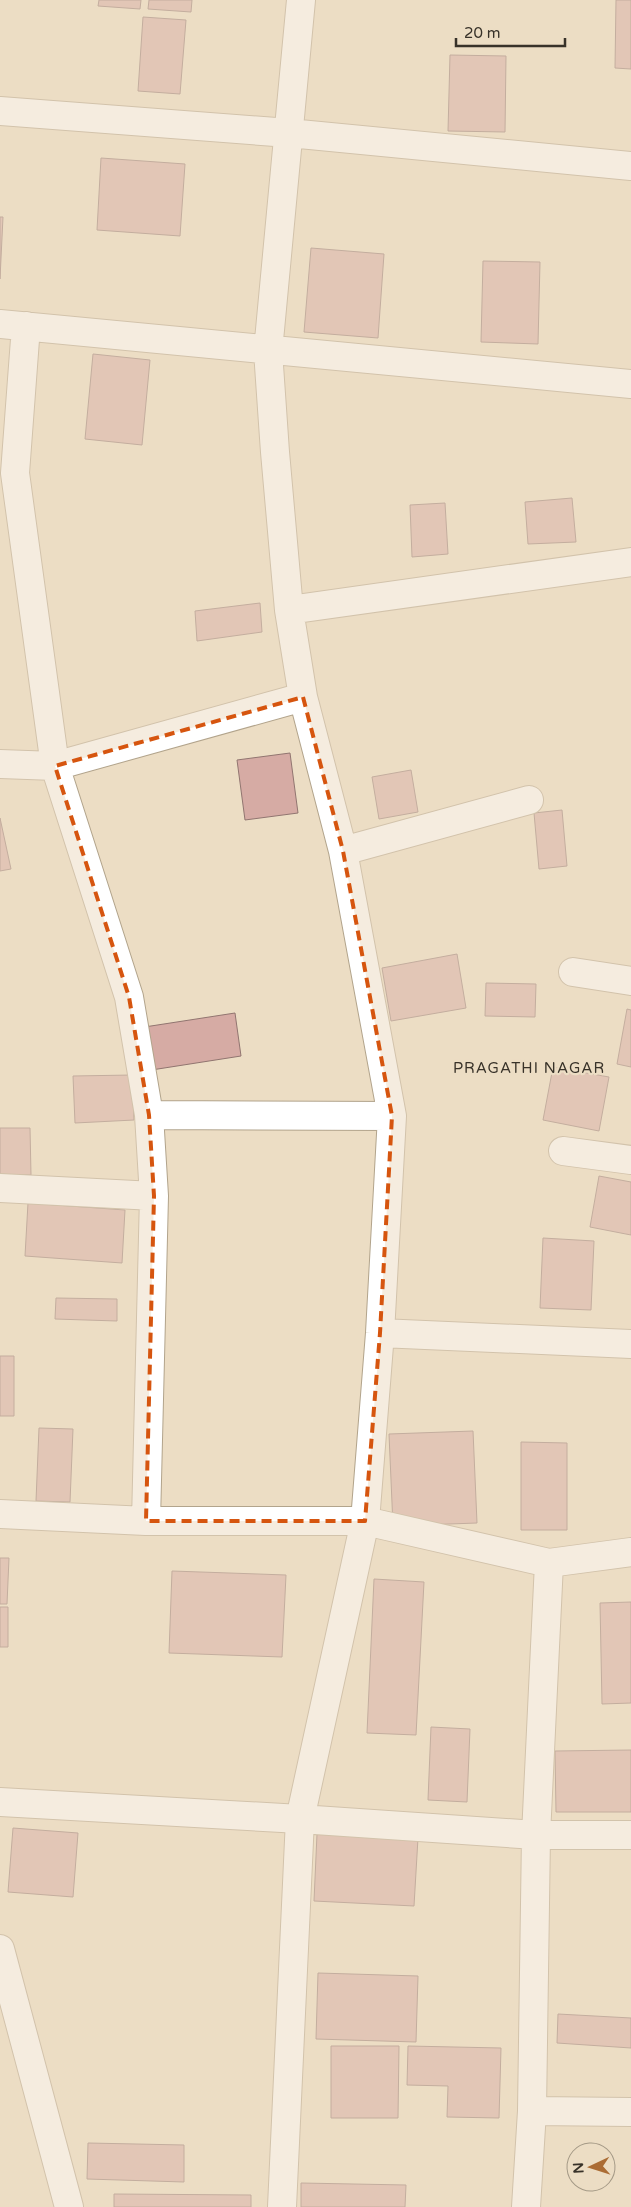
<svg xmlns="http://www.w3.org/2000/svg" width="631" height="2207" font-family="'Varela Round',sans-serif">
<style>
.building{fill:#d6aba4;stroke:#917570}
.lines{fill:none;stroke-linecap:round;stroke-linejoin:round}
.street-casing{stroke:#b2a48c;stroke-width:30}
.street{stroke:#fff;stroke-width:28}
.marked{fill:none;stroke:#d6550f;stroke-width:4;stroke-dasharray:10 6;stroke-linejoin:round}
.labels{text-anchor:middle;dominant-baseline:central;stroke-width:4.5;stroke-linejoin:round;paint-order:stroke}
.neighbourhood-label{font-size:15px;letter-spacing:1px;fill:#383229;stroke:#ecddc4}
</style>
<rect width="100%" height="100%" fill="#ecddc4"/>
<path class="building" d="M99 0H141L140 9 98 6Z
M149 0H192L191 12 148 9Z
M616 0H631V69L615 68Z
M143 17 186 20 180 94 138 91Z
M450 55 506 56 505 132 448 131Z
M101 158 185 164 180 236 97 230Z
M0 217H3L0 279Z
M311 248 384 254 378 338 304 332Z
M483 261 540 262 538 344 481 342Z
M93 354 150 360 142 445 85 439Z
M572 498 576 542 528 544 525 502Z
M445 503 448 554 412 557 410 505Z
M260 603 262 632 197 641 195 611Z
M290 753 298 813 245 820 237 760Z
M411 770 418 812 379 819 372 777Z
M562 810 567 866 539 869 534 813Z
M0 818 11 869 0 871Z
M457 954 466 1008 391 1021 382 968Z
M486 983 536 984 535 1017 485 1016Z
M627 1009 631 1010V1067L617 1064Z
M235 1013 241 1056 145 1071 138 1028Z
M553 1067 609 1077 599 1131 543 1120Z
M132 1075 134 1120 75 1123 73 1076Z
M0 1128H30L31 1175H0Z
M599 1176 631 1182V1235L590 1227Z
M28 1203 125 1210 122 1263 25 1256Z
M543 1238 594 1241 591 1310 540 1308Z
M56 1298 117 1299V1321L55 1319Z
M0 1356H14V1416H0Z
M39 1428 73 1429 70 1502 36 1501Z
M473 1431 477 1523 393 1526 389 1434Z
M521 1442 567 1443V1530H521Z
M0 1558H9L7 1604H0Z
M172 1571 286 1575 282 1657 169 1653Z
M374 1579 424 1582 416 1735 367 1733Z
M631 1602V1703L602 1704 600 1603Z
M0 1607H8V1647H0Z
M431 1727 470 1729 467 1802 428 1800Z
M631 1750V1812H556L555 1751Z
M13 1828 78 1833 73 1897 8 1892Z
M317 1834 418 1838 414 1906 314 1901Z
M318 1973 418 1976 416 2042 316 2039Z
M558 2014 631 2018V2048L557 2043Z
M331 2046H399L398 2118H331Z
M408 2046 501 2048 499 2118 447 2117 448 2086 407 2085Z
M88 2143 184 2145V2182L87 2179Z
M301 2183 406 2185 405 2207H301Z
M114 2194 251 2195V2207H114Z"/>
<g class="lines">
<g class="street-casing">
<path id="street" d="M0 111 289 133 631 166
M0 324 631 384
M26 326 15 473 55 766 129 997 149 1115
M289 610 631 562
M0 764 55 766 303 697
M343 851 529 800
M573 972 631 981
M563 1151 631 1160
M0 1188 154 1196
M380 1333 631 1344
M0 1514 146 1521H365L549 1563 631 1552
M146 1521 154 1196 149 1115 392 1116
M0 1802 300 1819 536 1835H631
M0 1949 69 2207
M532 2111 631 2112
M282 2207 300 1819 365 1521 380 1333 392 1116 343 851 303 697 289 610 275 452 268 351 301 0
M526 2207 532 2111 536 1835 549 1563"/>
</g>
<use href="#street" class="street"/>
</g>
<path d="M0 0H631V2207H0ZM303 697 343 851 392 1116 380 1333 365 1521H146L154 1196 149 1115 129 997 55 766Z" fill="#ecddc4" fill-opacity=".55" fill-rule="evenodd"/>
<path class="marked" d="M303 697 343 851 392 1116 380 1333 365 1521H146L154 1196 149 1115 129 997 55 766Z"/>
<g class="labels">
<g class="neighbourhood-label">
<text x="529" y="1068">PRAGATHI NAGAR</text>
</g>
</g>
<g transform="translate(591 2167) rotate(266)"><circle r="24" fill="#ecddc4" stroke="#a49986"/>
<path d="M0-4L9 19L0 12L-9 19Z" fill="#ab6c34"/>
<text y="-8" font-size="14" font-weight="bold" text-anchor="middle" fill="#383229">N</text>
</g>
<path d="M456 38v8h109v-8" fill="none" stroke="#383229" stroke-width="2.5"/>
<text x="464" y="38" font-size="15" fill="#383229" stroke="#ecddc4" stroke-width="4" paint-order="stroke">20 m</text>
</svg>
